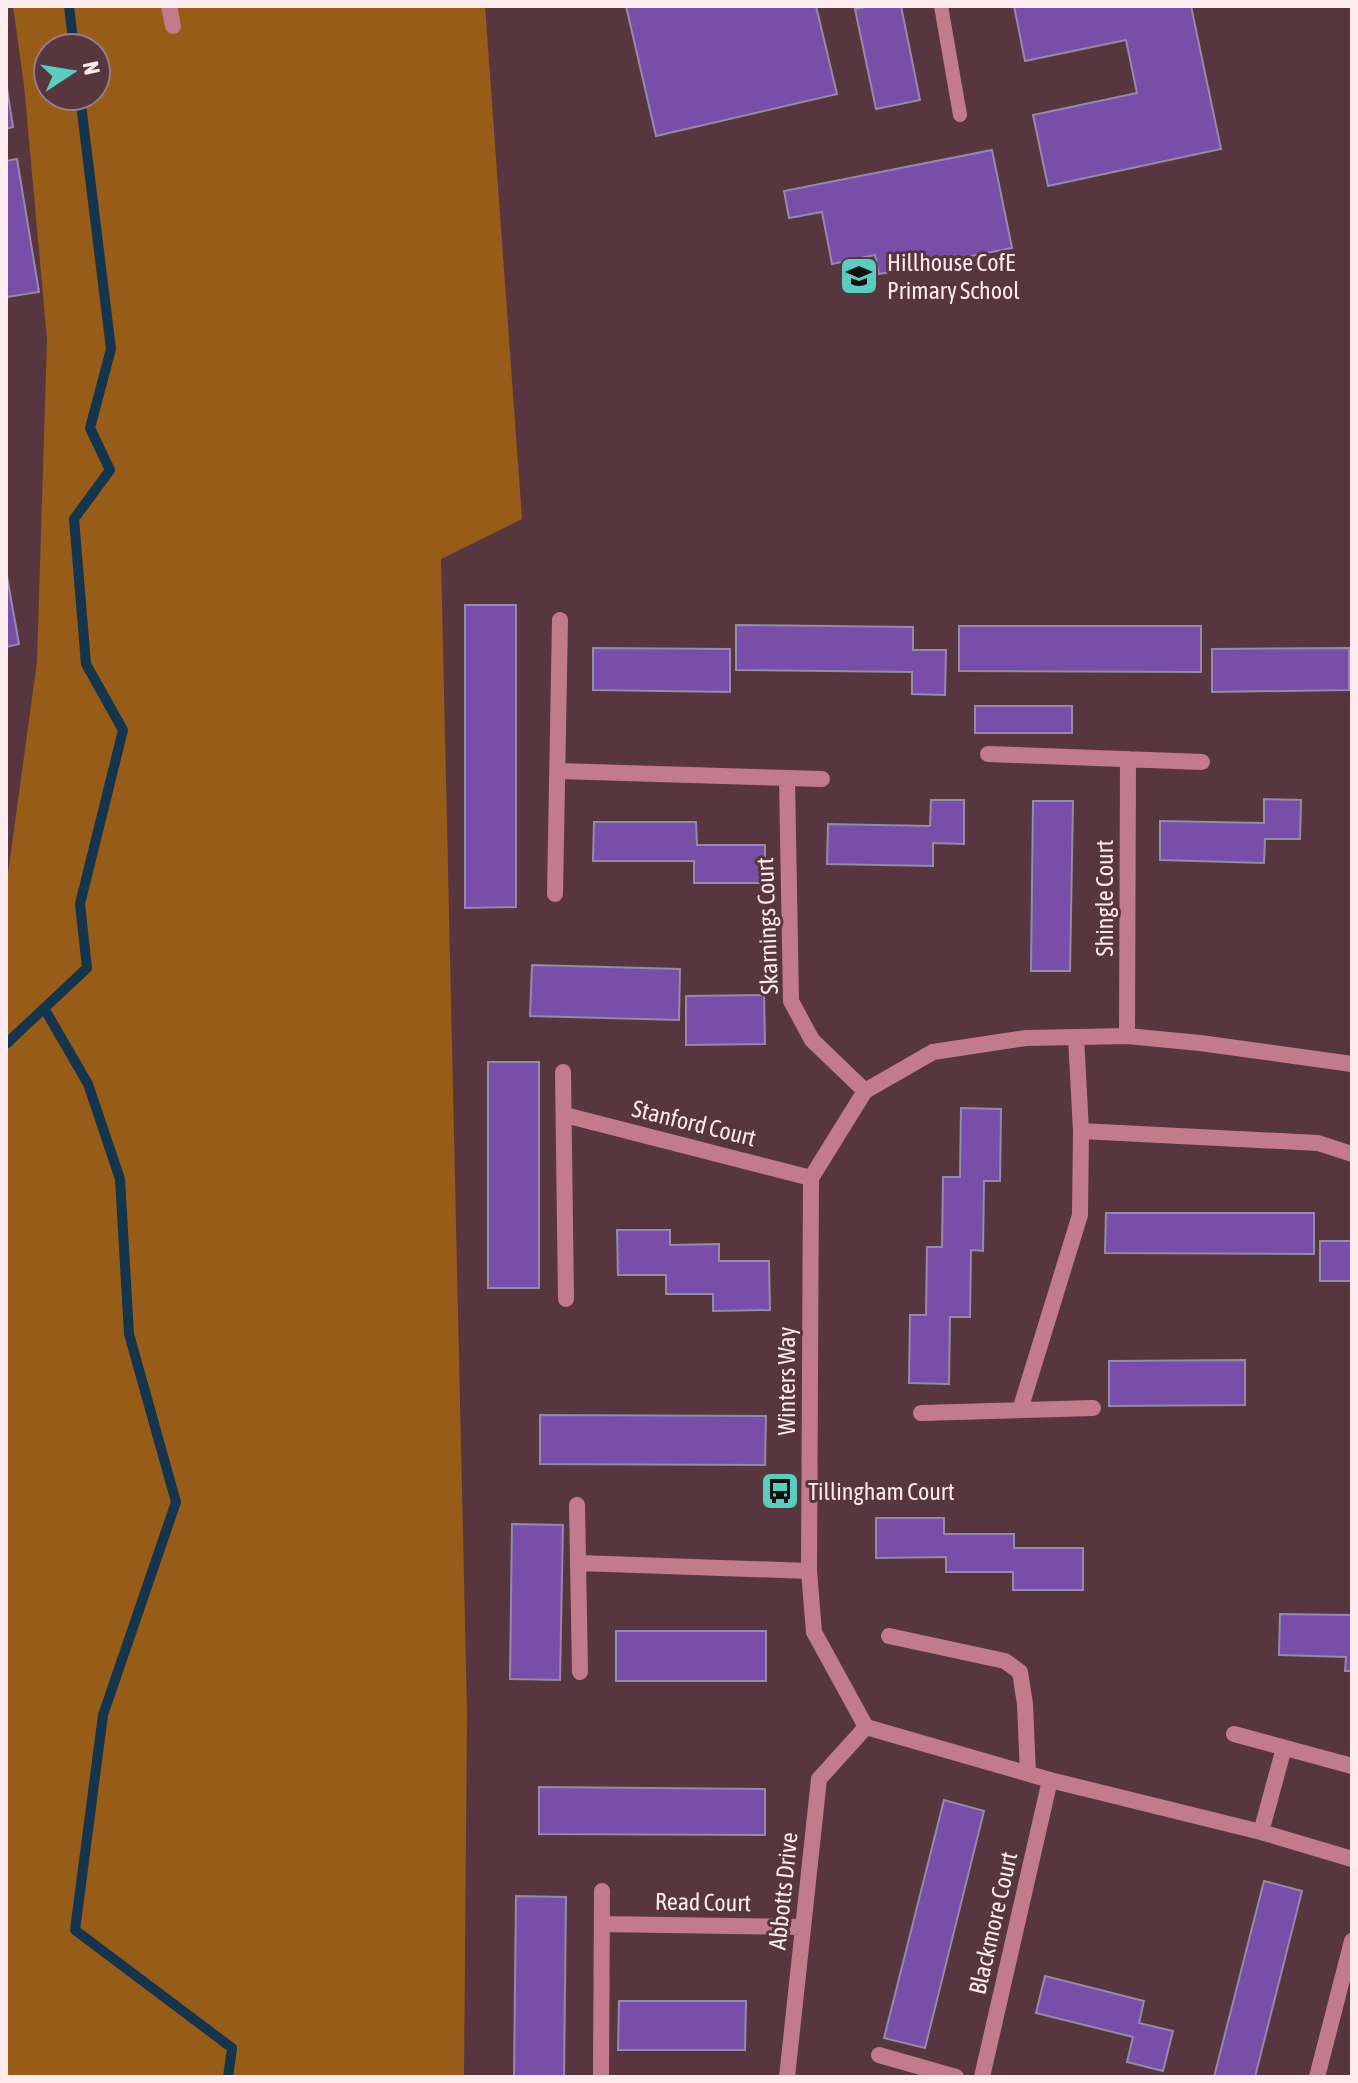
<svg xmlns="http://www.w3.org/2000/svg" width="1358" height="2083" font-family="'Asap Condensed',sans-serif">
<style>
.green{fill:#985c19;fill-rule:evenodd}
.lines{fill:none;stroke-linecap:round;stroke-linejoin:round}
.stream{stroke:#14354c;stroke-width:10}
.building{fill:#784ea9;stroke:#9689aa;stroke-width:2}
.lane{stroke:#c27b8d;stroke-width:14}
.street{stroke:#c27b8d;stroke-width:16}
.labels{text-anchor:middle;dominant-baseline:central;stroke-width:6;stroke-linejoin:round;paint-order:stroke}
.poi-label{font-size:24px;fill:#fceaee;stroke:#58363f;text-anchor:start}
.street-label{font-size:24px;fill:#fceaee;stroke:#58363f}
</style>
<rect width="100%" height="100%" fill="#58363f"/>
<path class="green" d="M13 6H485L522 519 441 559 467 1712 464 2077H6V888L37 662 47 339 24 85ZM48 48H96V96H48Z"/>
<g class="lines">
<path class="stream" d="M69 6 74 48
M44 1008 88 1084 120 1179 129 1334 176 1502 103 1715 75 1930 232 2048 228 2077
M6 1044 87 968 80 904 123 730 86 664 74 519 110 470 90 428 111 349 80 96"/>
</g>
<path class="building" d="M626 6H816L837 94 656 136Z
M870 6H901L920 100 876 109 855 9Z
M1014 6H1191L1221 149 1048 186 1033 115 1137 93 1126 40 1025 61Z
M6 82 13 127 6 129Z
M992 150 1012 248 879 274 875 255 832 264 822 212 789 218 784 191Z
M17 159 39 292 6 297V161Z
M6 571 19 644 6 647Z
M465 605H516V907L465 908Z
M736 625 913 627V650H946L945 695 912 694V672L736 670Z
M959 626H1201V672L959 671Z
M593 648 730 649V692L593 690Z
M1349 648V690L1212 692V649Z
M975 706H1072V733H975Z
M1264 799 1301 800 1300 839H1265L1264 863 1160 860V821L1264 823Z
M931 800H964V844L933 843V866L827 864 828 824 930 826Z
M1033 801H1073L1070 971H1031Z
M594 822H696L697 845H765V883H694V861H593Z
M532 965 680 969 679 1020 530 1016Z
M764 995 765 1044 686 1045V996Z
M488 1062H539V1288H488Z
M961 1108 1001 1109 1000 1181H984L983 1251 971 1250 970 1317H950L949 1384 909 1383 910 1315H926L927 1247H942L943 1177H960Z
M1106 1213H1314V1254L1105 1253Z
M617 1230H670V1245L719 1244V1261H769L770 1310 713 1311V1294H666V1275H618Z
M1320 1241H1352V1281H1320Z
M1245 1360V1405L1109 1406V1361Z
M540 1415 766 1416 765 1465 540 1464Z
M876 1518H944V1534H1014V1548H1083V1590H1013V1572H946V1557L876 1558Z
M512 1524 563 1525 560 1680 510 1679Z
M1280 1614 1351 1615 1352 1671H1345L1346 1657 1279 1655Z
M616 1631H766V1681H616Z
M539 1787 765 1789V1835L539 1834Z
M944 1800 984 1811 925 2048 884 2038Z
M1264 1881 1302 1891 1255 2077H1214Z
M516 1896 566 1897 564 2077H514Z
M1045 1976 1144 2001 1139 2023 1173 2031 1163 2071 1127 2062 1133 2037 1036 2013Z
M619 2001H746L745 2050H618Z"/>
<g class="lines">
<path class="lane" d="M941 6 960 115"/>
<path class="street" d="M169 6 173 26
M988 754 1202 762
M558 771 822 779
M787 779 791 1001 812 1040 865 1091
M555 894 560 620
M1127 1036 1128 759
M1352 1064 1200 1043 1127 1036 1026 1038 933 1052 865 1091 811 1178 809 1571 814 1632 866 1727 1050 1780 1261 1832 1352 1859
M563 1072 566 1299
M565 1115 811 1178
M1081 1131 1318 1143 1352 1154
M1020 1410 1080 1215 1081 1131 1076 1037
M921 1413 1093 1408
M577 1505 580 1672
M579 1563 809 1571
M889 1636 1005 1661 1020 1672 1025 1704 1028 1773
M1234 1734 1352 1766
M1261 1832 1284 1748
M602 1924 803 1927
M879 2055 956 2077
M601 2077 602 1891
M787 2077 819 1779 866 1727
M982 2077 1050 1780
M1317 2077 1352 1941"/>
</g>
<defs>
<g id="school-square" transform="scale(2)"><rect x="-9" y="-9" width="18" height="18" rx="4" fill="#59cebe" stroke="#58363f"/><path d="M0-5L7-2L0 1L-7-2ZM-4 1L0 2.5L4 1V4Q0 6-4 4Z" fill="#111"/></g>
<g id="bus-square" transform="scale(2)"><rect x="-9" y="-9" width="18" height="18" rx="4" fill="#59cebe" stroke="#58363f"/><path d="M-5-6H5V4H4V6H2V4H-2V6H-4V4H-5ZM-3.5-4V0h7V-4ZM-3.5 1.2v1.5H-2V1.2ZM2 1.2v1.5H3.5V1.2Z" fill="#111"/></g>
</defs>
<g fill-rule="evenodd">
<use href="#school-square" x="859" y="276"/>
<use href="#bus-square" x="780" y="1491"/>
</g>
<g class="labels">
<g class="poi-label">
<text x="887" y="262">Hillhouse CofE<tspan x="887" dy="28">Primary School</tspan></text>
<text x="808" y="1491">Tillingham Court</text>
</g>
<g class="street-label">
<text transform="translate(1104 898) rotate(-90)">Shingle Court</text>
<text transform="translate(767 926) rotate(-92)">Skarnings Court</text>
<text transform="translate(694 1123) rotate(14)">Stanford Court</text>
<text transform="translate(786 1381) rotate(-90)">Winters Way</text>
<text transform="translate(783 1891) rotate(-84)">Abbotts Drive</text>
<text transform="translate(703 1902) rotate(1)">Read Court</text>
<text transform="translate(993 1923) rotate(-77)">Blackmore Court</text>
</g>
</g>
<rect width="1358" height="2083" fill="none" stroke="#fceaee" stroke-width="16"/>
<g transform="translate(72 72) rotate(78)"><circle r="38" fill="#58363f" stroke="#9a7e85" stroke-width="2"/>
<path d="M0-6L14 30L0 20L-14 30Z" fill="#59cebe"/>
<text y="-12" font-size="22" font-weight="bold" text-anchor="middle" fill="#fceaee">N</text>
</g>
</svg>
